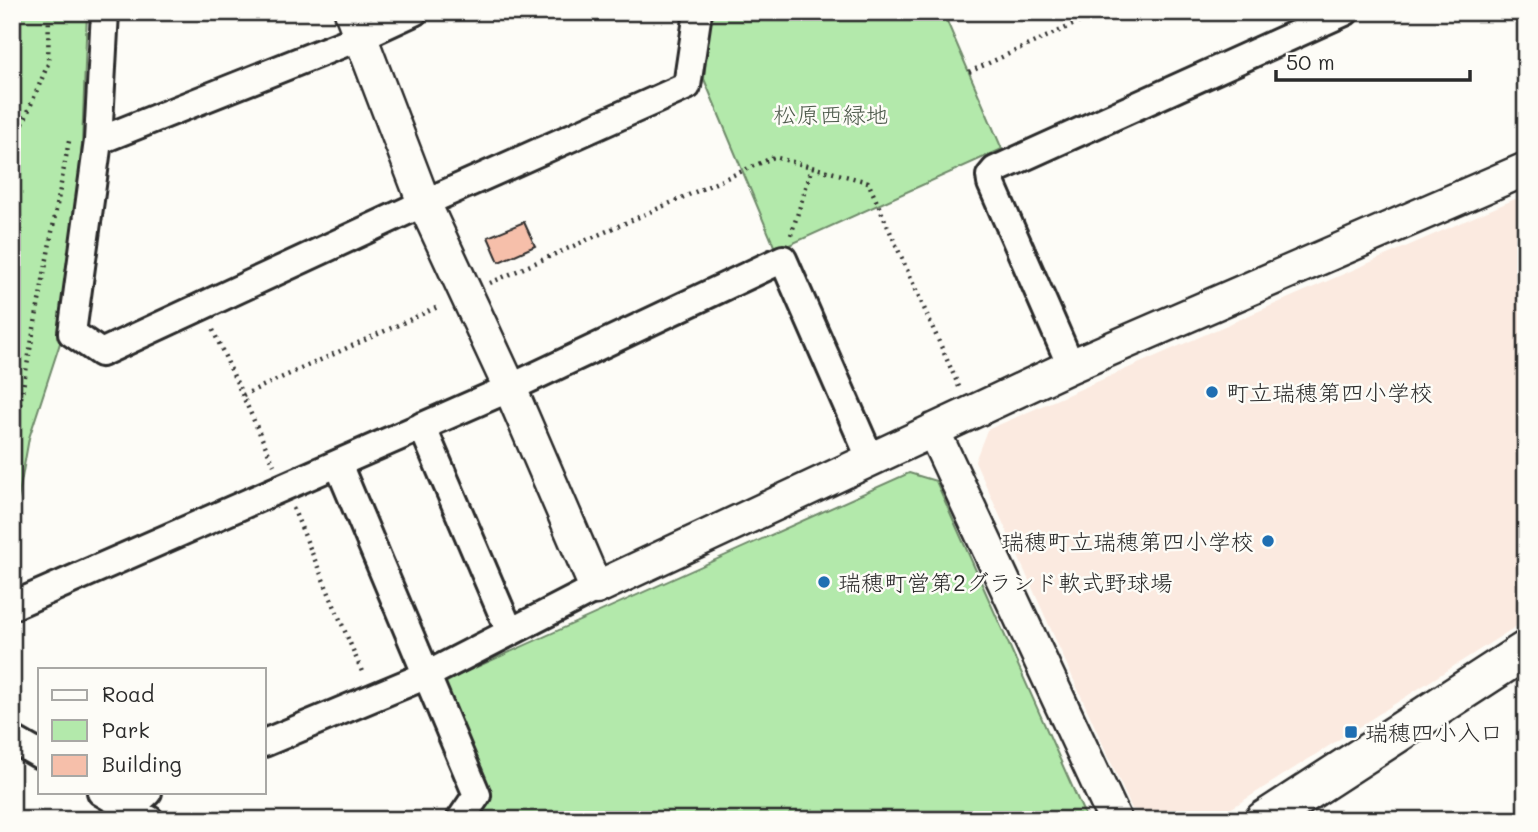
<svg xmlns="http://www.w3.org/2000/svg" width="1538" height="832" font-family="Mali,'Klee One',sans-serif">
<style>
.built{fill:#fbeae0}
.green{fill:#b3e9ab;stroke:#6f8a6b;stroke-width:2}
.building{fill:#f6bfaa;stroke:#2b2b2b;stroke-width:2}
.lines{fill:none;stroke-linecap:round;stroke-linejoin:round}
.minor-casing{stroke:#2b2b2b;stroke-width:32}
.tertiary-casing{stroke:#2b2b2b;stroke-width:37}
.secondary-casing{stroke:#2b2b2b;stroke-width:42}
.path{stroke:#2b2b2b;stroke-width:4.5;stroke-dasharray:2 5;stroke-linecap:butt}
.minor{stroke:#fdfcf7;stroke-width:26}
.tertiary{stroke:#fdfcf7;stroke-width:32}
.secondary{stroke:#fdfcf7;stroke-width:37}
.poi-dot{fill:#1f6fb2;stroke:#fdfcf7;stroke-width:2.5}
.labels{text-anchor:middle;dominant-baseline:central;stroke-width:5;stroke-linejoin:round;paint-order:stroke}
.park-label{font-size:23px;fill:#4d5a4b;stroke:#fdfcf7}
.poi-label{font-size:23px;fill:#2b2b2b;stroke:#fdfcf7;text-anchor:start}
</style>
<rect width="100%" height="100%" fill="#fdfcf7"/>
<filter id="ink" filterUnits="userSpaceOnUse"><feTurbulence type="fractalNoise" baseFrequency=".0143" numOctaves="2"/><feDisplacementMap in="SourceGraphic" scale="14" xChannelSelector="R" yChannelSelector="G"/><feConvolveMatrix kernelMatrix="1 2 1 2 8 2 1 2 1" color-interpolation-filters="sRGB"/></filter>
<g filter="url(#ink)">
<path class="built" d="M1515 199 1526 204V620L1213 820H1165L1132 809 975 461 987 430Z"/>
<path class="green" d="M12 12H87L82 144 62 337 29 438 12 534Z
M711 12H943L1002 149 776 251 704 79Z
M909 473 936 481 1087 820H467L482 794 441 683Z"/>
<path class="building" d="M524 222 535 246 499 262 488 237Z"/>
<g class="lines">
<g class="minor-casing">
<path id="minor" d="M105 12 98 141 72 333 101 353 424 203 687 86 698 12
M98 141 360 37 414 12
M1071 366 991 183 990 176 995 170 1345 12
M422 426 510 632
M338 464 477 795 460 820
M12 606 510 388 783 259 871 460
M12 739 40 755
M264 743 427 675 596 588
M101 792 130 809
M148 792 130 809 150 820"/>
</g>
<g class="tertiary-casing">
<path id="tertiary" d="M351 12 424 203 510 388 596 588 1071 366 1526 169
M933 430 1115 820"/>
</g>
<g class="secondary-casing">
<path id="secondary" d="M1264 820 1526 650"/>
</g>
<path class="path" d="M969 72 1101 12
M12 150 48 64 49 12
M791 235 812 168
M490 283 774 157 868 182 960 389
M213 330 274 465
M243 395 440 306
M12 446 69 141
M293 508 363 674"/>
<use href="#minor" class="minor"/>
<use href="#tertiary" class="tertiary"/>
<use href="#secondary" class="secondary"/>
</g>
</g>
<g class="poi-dot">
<circle cx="1212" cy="392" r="7"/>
<circle cx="1268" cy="541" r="7"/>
<circle cx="824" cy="582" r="7"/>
<rect x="1344" y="725" width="14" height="14" rx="3.5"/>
</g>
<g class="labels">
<g class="park-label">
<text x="831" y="114">松原西緑地</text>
</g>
<g class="poi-label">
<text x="1226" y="392">町立瑞穂第四小学校</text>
<text x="1254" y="541" text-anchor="end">瑞穂町立瑞穂第四小学校</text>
<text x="838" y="582">瑞穂町営第2グランド軟式野球場</text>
<text x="1365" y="732">瑞穂四小入口</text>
</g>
</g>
<rect width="1538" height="832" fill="none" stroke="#fdfcf7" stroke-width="42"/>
<rect x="21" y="21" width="1496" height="790" fill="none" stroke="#2b2b2b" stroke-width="2.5" filter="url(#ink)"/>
<rect x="38" y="668" width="228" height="126" fill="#fdfcf7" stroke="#a9a8a5" stroke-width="2"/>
<rect x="52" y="690" width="35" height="10" fill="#fdfcf7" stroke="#a9a8a5" stroke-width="2"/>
<text x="102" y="702" font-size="21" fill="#2b2b2b">Road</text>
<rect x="52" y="720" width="35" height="21" fill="#b3e9ab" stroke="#a9a8a5" stroke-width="2"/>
<text x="102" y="738" font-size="21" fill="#2b2b2b">Park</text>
<rect x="52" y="755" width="35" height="21" fill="#f6bfaa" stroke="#a9a8a5" stroke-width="2"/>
<text x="102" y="772" font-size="21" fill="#2b2b2b">Building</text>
<path d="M1276 70v10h194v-10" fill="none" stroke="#2b2b2b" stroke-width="3.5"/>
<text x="1286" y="70" font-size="21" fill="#2b2b2b" stroke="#fdfcf7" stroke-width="5" paint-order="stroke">50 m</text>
</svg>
